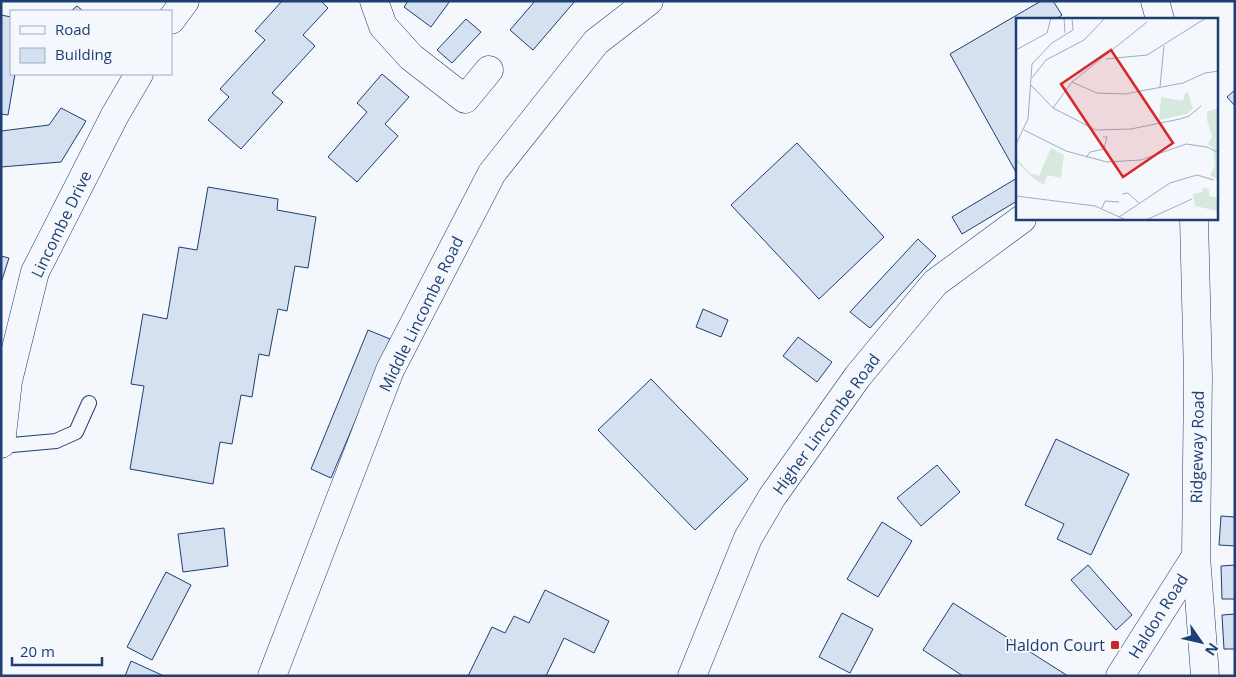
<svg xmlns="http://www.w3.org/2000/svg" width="1236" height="677" font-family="'Open Sans',sans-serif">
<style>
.building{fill:#d5e0f0;stroke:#1d3f73}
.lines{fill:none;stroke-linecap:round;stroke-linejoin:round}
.lane-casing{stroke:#1d3f73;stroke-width:16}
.street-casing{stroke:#1d3f73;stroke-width:29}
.secondary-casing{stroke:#1d3f73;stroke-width:29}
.lane{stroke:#f4f7fb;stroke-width:14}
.street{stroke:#f4f7fb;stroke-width:28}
.secondary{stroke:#f4f7fb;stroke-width:28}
.poi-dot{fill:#c62828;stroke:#f4f7fb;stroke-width:2}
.labels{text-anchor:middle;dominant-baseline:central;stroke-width:4;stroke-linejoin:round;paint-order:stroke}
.street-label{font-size:16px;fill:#1d3f73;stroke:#f4f7fb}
.poi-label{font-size:16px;fill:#1d3f73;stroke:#f4f7fb;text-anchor:end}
.inset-road{fill:none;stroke:#9eadc5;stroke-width:1}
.view{fill:#d62828;fill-opacity:0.15;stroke:#d62828;stroke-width:2.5}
.inset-edge{fill:none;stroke:#1d3f73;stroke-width:2.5}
</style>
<rect width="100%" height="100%" fill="#f4f7fb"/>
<path class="building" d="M282 1H321L328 8 303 35 315 46 272 93 283 102 241 149 208 120 229 97 220 89 265 40 255 31Z
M408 1H450L431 27 404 7Z
M535 1H575L533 50 510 30Z
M1041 1H1053L1062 15 1056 19H1017V174L950 54Z
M77 6 83 11H71Z
M1 15 11 17V74H15L8 115 1 114Z
M466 19 481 32 452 63 437 50Z
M382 74 409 97 385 124 398 136 357 182 328 157 367 112 357 103Z
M1235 90V106L1227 97Z
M61 108 86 121 61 162 1 167V131L49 125Z
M797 143 884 237 819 299 731 205Z
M1017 178V201L962 234 952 217Z
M208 187 278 199 277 210 316 217 308 268 295 266 287 311 278 309 269 356 259 354 252 397 241 395 232 444 220 442 213 484 130 469 144 386 131 384 143 314 167 319 179 247 197 250Z
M918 239 936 256 870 328 850 312Z
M1 256 9 258 1 283Z
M703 309 728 320 721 337 696 327Z
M368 330 390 339 331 478 311 469Z
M798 337 832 362 817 382 783 356Z
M651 379 748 479 695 530 598 430Z
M1056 439 1129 474 1091 555 1057 539 1064 524 1025 505Z
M937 465 960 492 921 526 897 498Z
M1221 516 1235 517V546L1219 545Z
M882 522 912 541 878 597 847 579Z
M224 528 228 566 183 572 178 534Z
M1088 565 1132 615 1116 630 1071 580Z
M1235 565V599H1222L1221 566Z
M166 572 191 585 152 660 127 647Z
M545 590 609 621 594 653 564 638 546 676H468L492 627 505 633 514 616 529 623Z
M953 603 1068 676H963L923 650Z
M842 613 873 629 850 673 819 657Z
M1235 614V649H1224L1222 615Z
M131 661 164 676H125Z"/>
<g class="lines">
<g class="lane-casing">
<path id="lane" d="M1 446 56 441 76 432 89 403"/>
</g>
<g class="street-casing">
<path id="street" d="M374 1 383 26 411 57 465 99 489 70
M1155 1 1160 19
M1194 219 1198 376 1196 556 1205 676
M272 676 390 370 492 173 596 42 649 1
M692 676 748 538 772 497 858 376 935 283 1022 219
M1120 676 1196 556"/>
</g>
<g class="secondary-casing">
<path id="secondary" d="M171 20 185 1
M1 444 8 381 35 272 115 115 139 74"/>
</g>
<use href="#lane" class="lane"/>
<use href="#street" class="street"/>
<use href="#secondary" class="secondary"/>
</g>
<rect class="poi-dot" x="1110" y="640" width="10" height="10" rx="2.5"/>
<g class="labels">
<g class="street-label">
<text transform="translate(61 224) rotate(-64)">Lincombe Drive</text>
<text transform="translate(421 314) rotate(-64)">Middle Lincombe Road</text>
<text transform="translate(826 424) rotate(-54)">Higher Lincombe Road</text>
<text transform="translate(1197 447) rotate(-89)">Ridgeway Road</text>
<text transform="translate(1158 616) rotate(-58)">Haldon Road</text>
</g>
<g class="poi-label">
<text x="1105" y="645">Haldon Court</text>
</g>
</g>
<g transform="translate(1016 18)">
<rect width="202" height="202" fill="#f4f7fb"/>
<path d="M172 74 177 91 171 96 143 102 145 79 167 83 169 75ZM202 90 203 91 202 162 194 157 199 147 197 130 192 126 196 118 191 102V94ZM35 130 48 137 45 160 31 157 28 167 16 159 0 143V140L14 155 23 158ZM188 169 193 172V178L202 180V193L179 188 177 176 186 174Z" fill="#d7e8df"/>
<path class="inset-road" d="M48 0 49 15M0 32 31 15 35 0M90 41 131 37 190 0M16 60 30 42 68 22 89 0M56 64 81 75 109 76 167 65 189 55 203 53M14 66 37 90 80 112 115 111 164 101 173 98 185 88M144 69 148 28M37 90 56 64 131 4M8 112 50 133 91 144 125 142 170 126 191 129 203 135M0 126 12 101 16 46 36 25 57 12 56 0M70 140 74 134 88 131 91 119H87M106 176 112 175 123 185M0 178 79 188 110 202M86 190 89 183 103 184M103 199 154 165 181 157 198 162M130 202 176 181"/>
<path class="view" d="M95 32 157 125 107 159 45 66Z"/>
<rect width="202" height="202" class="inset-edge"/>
</g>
<rect width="1236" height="677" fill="none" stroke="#1d3f73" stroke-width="5"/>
<rect x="10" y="10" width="162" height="65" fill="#f4f7fb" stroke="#9eadc5"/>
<rect x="20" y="26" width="25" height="8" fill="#f4f7fb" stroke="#9eadc5"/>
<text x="55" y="35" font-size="15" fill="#1d3f73">Road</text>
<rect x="20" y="48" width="25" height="15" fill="#d5e0f0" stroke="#9eadc5"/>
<text x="55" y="60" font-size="15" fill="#1d3f73">Building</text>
<g transform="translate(1201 642) rotate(124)" stroke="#f4f7fb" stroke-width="4" paint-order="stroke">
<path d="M0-4L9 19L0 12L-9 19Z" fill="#1d3f73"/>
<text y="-8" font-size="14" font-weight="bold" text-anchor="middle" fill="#1d3f73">N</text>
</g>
<path d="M12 657v8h90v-8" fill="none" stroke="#1d3f73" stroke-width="2.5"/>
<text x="20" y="657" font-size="15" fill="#1d3f73" stroke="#f4f7fb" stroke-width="4" paint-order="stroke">20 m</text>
</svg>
